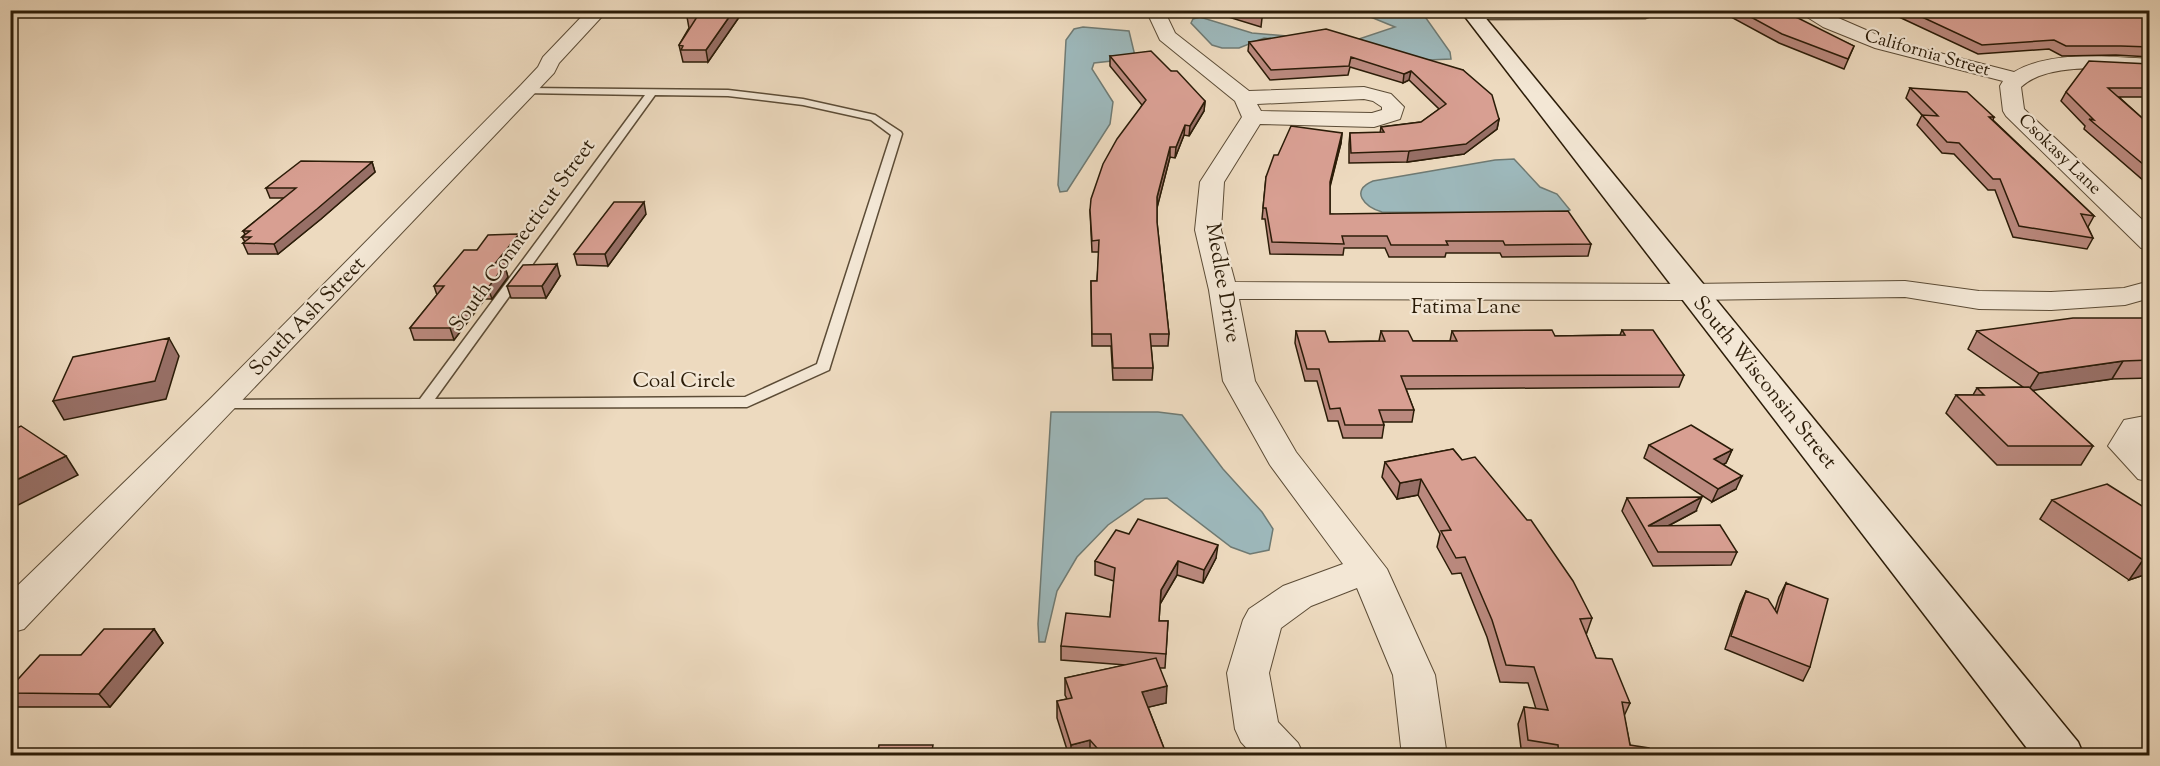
<svg xmlns="http://www.w3.org/2000/svg" width="2160" height="766" font-family="'Sorts Mill Goudy',serif">
<style>
.water{fill:#9db8bb;stroke:#6f7a73;stroke-width:1.5}
.lines{fill:none;stroke-linecap:round;stroke-linejoin:round}
.lane-casing{stroke:#5c4c36;stroke-width:3}
.street-casing{stroke:#5c4c36;stroke-width:2}
.secondary-casing{stroke:#2b1c08;stroke-width:3}
.lane{fill:#f3e7d5;fill-rule:evenodd}
.street{fill:#f3e7d5;fill-rule:evenodd}
.secondary{fill:#f3e7d5;fill-rule:evenodd}
.wall{fill:#ba897e;stroke:#2b1c08;stroke-width:1.5}
.shaded-wall{fill:#976f66;stroke:#2b1c08;stroke-width:1.5}
.building{fill:#d89f92;stroke:#2b1c08;stroke-width:1.5}
.labels{text-anchor:middle;dominant-baseline:central;stroke-width:4.5;stroke-linejoin:round;paint-order:stroke}
.far-street-label{font-size:18px;fill:#2b1c08;stroke:#f3e7d5}
.street-label{font-size:21px;fill:#2b1c08;stroke:#f3e7d5}
</style>
<rect width="100%" height="100%" fill="#eddabf"/>
<filter id="stains"><feTurbulence type="fractalNoise" baseFrequency=".00333" numOctaves="4"/><feColorMatrix values="0 0 0 0 .2 0 0 0 0 .09 0 0 0 0 .02 0 0 0 .5 -.17"/></filter>
<radialGradient id="worn" r=".72"><stop offset=".6" stop-color="#630" stop-opacity="0"/><stop offset="1" stop-color="#630" stop-opacity=".3"/></radialGradient>
<path class="water" d="M1356 11H1421L1450 52 1451 59 1428 60 1339 45 1264 38 1239 48H1222L1212 45 1191 23 1193 19 1200 17 1252 33 1345 41 1356 40 1395 27Z
M1083 27 1129 31 1135 56 1130 59 1094 63 1092 69 1113 102 1110 124 1067 191 1060 192 1058 185 1066 40 1074 29Z
M1514 159 1540 187 1557 194 1570 210 1564 213 1382 212C1365 207 1349 191 1373 181L1495 160Z
M1051 412H1158L1182 415 1223 469 1262 512 1273 529 1269 550 1250 554 1231 547 1167 498 1145 499 1108 525 1077 557 1057 591 1045 642H1039L1038 624Z"/>
<g class="lines">
<g class="lane-casing">
<path id="lane" d="M1656 10V14L1645 18 1473 19 1469 16 1473 13Z
M526 88 728 90 803 99 875 115 901 132 902 134 829 370 747 407 217 408 214 405 222 400 420 399 645 95 522 93V89ZM655 95 728 96 803 105 871 120 891 135 817 364 745 397 435 399Z"/>
</g>
<g class="street-casing">
<path id="street" d="M588 10H608L559 63 554 73 535 93 24 629 10 633V593L211 398 521 85 538 67 543 57Z
M1146 10H1164L1175 33 1249 91 1364 87 1391 94 1404 107 1400 119 1374 127 1260 124 1224 182 1221 230 1235 282 1691 284 1905 281 1979 291 2051 292 2124 288 2150 281V298L2125 305 2051 310 1979 309 1905 297 1691 300 1239 299 1255 381 1296 452 1387 569 1435 675 1447 756H1402L1393 675 1357 588 1311 606 1281 628 1269 673 1278 722 1298 743 1304 756H1254L1241 742 1235 729 1227 673 1243 620 1249 609 1283 586 1343 564 1270 465 1223 381 1209 290 1195 230 1200 182 1242 117 1235 101 1160 40ZM1364 99 1373 101 1382 107V110L1372 113 1261 111 1257 104Z
M1796 10H1820L1889 40 2014 72C2052 50 2108 57 2150 59V71C2113 69 2049 61 2021 87L2024 109 2150 227V250L2141 248 2006 116 2003 111 2000 86 2003 81 1875 48 1823 27Z
M2150 415V435L2143 444 2150 451V482L2138 479 2108 446 2124 420Z"/>
</g>
<g class="secondary-casing">
<path id="secondary" d="M1460 10H1479L2078 742 2084 756H2033Z"/>
</g>
<use href="#lane" class="lane"/>
<use href="#street" class="street"/>
<use href="#secondary" class="secondary"/>
</g>
<path class="wall" d="M744 10 708 62H683L679 45 689 28 687 17Z
M1071 10H1115V12H1112V17H1090V12H1071Z
M1212 10H1260L1262 18 1261 27 1212 12Z
M1723 10H1777L1854 46 1844 69 1779 43 1729 16 1730 13H1726Z
M1884 10H2150V57L2116 55 2062 56 2049 49 1978 54Z
M1249 42 1463 70 1499 119 1497 129 1464 154 1407 162 1349 163V144L1350 133H1380L1381 127 1421 122 1439 109 1409 80 1403 83 1350 67 1348 75 1270 80 1248 51Z
M1110 56 1171 71 1205 101 1204 111 1189 136 1184 135 1175 158 1170 157 1157 207V222L1169 334 1168 346H1151L1153 368 1152 380H1113L1111 346H1092L1091 281H1097L1099 252H1092L1090 210 1142 105 1110 66Z
M2150 64V97H2119L2150 125V182L2144 181 2084 129 2085 126 2061 101 2066 92Z
M1910 88 1994 117 1993 120 2094 216 2088 227 2093 238 2087 249 2013 237 1995 190H1988L1954 154 1942 153 1917 125 1922 115 1906 98Z
M1342 133 1341 143 1330 187V214L1591 244 1588 256 1502 257 1500 253H1446L1445 257H1389L1385 248H1344L1343 255 1270 254 1265 219H1262L1266 177 1278 155Z
M372 162 375 172 321 219 278 254H248L243 243 245 242 242 237 245 234 243 231 284 198H270L266 188Z
M646 214 608 266 577 265 574 254Z
M519 234 522 245 505 267 508 277 492 299H485L454 340H414L410 328 437 295 434 286 477 250Z
M560 276 546 298H511L507 286Z
M2150 318V378L2112 379 2032 390 2093 446 2081 465H1997L1946 413 1956 395H1973L1977 388 2023 387 1968 349 1977 331Z
M1622 330 1684 375 1679 387 1406 389 1414 410 1412 422H1383L1384 425 1382 438H1343L1338 421H1328L1317 381H1305L1295 343 1296 331 1329 342 1379 341 1381 331 1413 341H1450L1452 331 1555 336 1620 335Z
M1649 445 1732 450 1726 463 1723 465 1736 489 1712 502 1644 458Z
M1453 449 1592 618 1586 635 1596 658 1630 703 1624 716 1630 745 1650 756H1522L1518 724 1524 707 1536 709 1528 683 1500 682 1487 637 1461 573 1452 574 1437 547 1440 534 1418 495 1397 499 1382 477 1385 462Z
M1627 498 1696 511 1668 526 1737 552 1731 565 1653 566 1622 511Z
M2052 500 2150 511V573L2129 580 2040 519Z
M1129 534 1216 558 1203 583 1177 575 1160 604 1159 621H1168L1165 668H1159L1166 703 1148 707 1167 756H1069L1057 718V701L1067 699 1065 695V678L1126 665 1061 660V646L1110 617 1114 581 1095 575V561Z
M1786 583 1810 667 1803 681 1725 649 1740 604 1746 591 1775 610 1779 597Z
M154 629 163 643 110 707H17L10 699V688L81 655Z"/>
<path class="shaded-wall" d="M734 10H744L708 62 706 50Z
M1411 71 1409 80 1403 83 1404 74Z
M1205 101 1204 111 1189 136 1190 126Z
M1499 119 1497 129 1464 154 1407 162 1409 151Z
M1185 125 1184 135 1175 158 1176 147Z
M1342 133 1341 143 1328 193 1330 182Z
M1170 147V157L1157 208V197Z
M372 162 375 172 321 219 278 254 274 244Z
M644 202 646 214 608 266 605 254Z
M519 234 522 245 505 267 508 277 492 299 488 288 493 266Z
M557 264 560 276 546 298 542 286Z
M481 288 485 299 454 340 450 328Z
M169 338 179 356 166 399 64 420 53 401Z
M2123 361 2112 379 2028 391 2039 373Z
M1732 450 1726 463 1709 472 1714 459Z
M66 456 78 475 12 508 17 515 10 518V483Z
M1742 476 1736 489 1712 502 1718 489Z
M1421 479 1418 495 1397 499 1400 483Z
M1702 497 1696 511 1649 536 1648 526Z
M1218 545 1216 558 1203 583 1204 570Z
M2150 558V573L2129 580 2143 560Z
M1178 561 1177 575 1160 604 1161 590Z
M154 629 163 643 110 707 99 694Z
M1167 686 1166 703 1141 709 1142 692Z
M1090 740V756H1071V745Z"/>
<path class="building" d="M692 10H734L706 50H681L683 46 679 45 697 17H687Z
M1237 10H1260L1262 18Z
M1738 10H1777L1798 18 1854 46 1848 59 1782 34Z
M1907 10H2150V47L2121 46H2066L2054 40 1982 45Z
M1326 29 1463 70 1492 95 1499 119 1466 144 1409 151 1351 153 1350 133 1384 132 1381 127 1421 122 1446 104 1411 71 1404 74 1351 57 1349 66 1271 70 1249 42Z
M1151 51 1171 71H1177L1205 101 1190 126 1185 125 1176 147H1170L1157 197V222L1169 334H1150L1153 368H1113L1111 334H1092L1091 281H1097L1099 240 1092 241 1090 210 1091 199 1103 164 1117 139 1146 100 1110 56Z
M2089 61 2150 64V88H2108L2150 125V170L2089 119 2094 120 2066 92Z
M1910 88 1967 92 1994 117H1989L2094 216 2081 214 2093 238 2019 226 2000 179H1993L1959 143 1947 142 1922 115 1938 116Z
M1291 126 1342 133 1330 182V214L1568 211 1591 244 1505 245 1503 241H1446L1448 245H1391L1387 236H1342L1344 244 1272 242 1266 208H1263L1266 177 1274 155H1278Z
M301 161 372 162 317 209 274 244 243 243 251 237H242L250 231H243L296 188H266Z
M614 202H644L605 254H574Z
M519 234 493 266H504L488 288H481L450 328H410L444 286H434L464 250H477L488 235Z
M557 264 542 286H507L523 265Z
M2073 318H2150V360L2123 361 2039 373 1977 331Z
M1552 330 1555 336 1625 335 1622 330H1653L1684 375 1401 376 1414 410H1379L1384 425H1345L1340 408 1330 409 1319 369H1307L1296 331H1325L1329 342 1385 341 1381 331H1408L1413 341H1457L1452 331Z
M169 338 155 381 53 401 73 357Z
M2029 387 2093 446H2008L1956 395H1984L1977 388Z
M1691 425 1732 450 1714 459 1742 476 1718 489 1649 445Z
M21 426 66 456 10 483V431Z
M1453 449 1462 460 1475 457 1527 520H1531L1573 581 1592 618 1580 619 1596 658 1612 659 1630 703 1622 702 1630 745 1649 748 1650 756H1559L1558 745 1528 740 1524 707 1548 710 1534 667 1506 665 1492 620 1465 557 1456 558 1441 531 1451 530 1421 479 1400 483 1385 462Z
M2107 484 2150 511V558L2143 560 2052 500Z
M1702 497 1648 526 1720 525 1737 552H1658L1627 498Z
M1138 519 1218 545 1204 570 1178 561 1161 590 1159 621H1168L1166 654 1061 646 1066 613 1110 617 1115 568 1095 561 1116 530 1129 534Z
M1786 583 1828 599 1810 667 1731 636 1746 591 1768 599 1777 613Z
M104 629H154L99 694 10 693V688L40 655H81Z
M1156 658 1167 686 1142 692 1167 756H1104L1090 740 1071 745 1057 701 1072 698 1065 678Z
M879 745H933L931 756H877Z
M1183 749 1189 756H1172Z"/>
<g class="labels">
<g class="far-street-label">
<text transform="translate(1927 54) rotate(16)">California Street</text>
<text transform="translate(2059 155) rotate(44)">Csokasy Lane</text>
</g>
<g class="street-label">
<text transform="translate(523 236) rotate(-54)">South Connecticut Street</text>
<text transform="translate(1222 283) rotate(80)">Medlee Drive</text>
<text x="1466" y="308">Fatima Lane</text>
<text transform="translate(308 317) rotate(-46)">South Ash Street</text>
<text x="684" y="382">Coal Circle</text>
<text transform="translate(1764 383) rotate(51)">South Wisconsin Street</text>
</g>
</g>
<rect width="2160" height="766" fill="none" stroke="#eddabf" stroke-width="36"/>
<rect x="12" y="12" width="2136" height="742" fill="none" stroke="#2b1c08" stroke-width="3"/>
<rect x="18" y="18" width="2124" height="730" fill="none" stroke="#2b1c08" stroke-width="1.5"/>
<rect width="100%" height="100%" filter="url(#stains)"/>
<rect width="100%" height="100%" fill="url(#worn)"/>
</svg>
